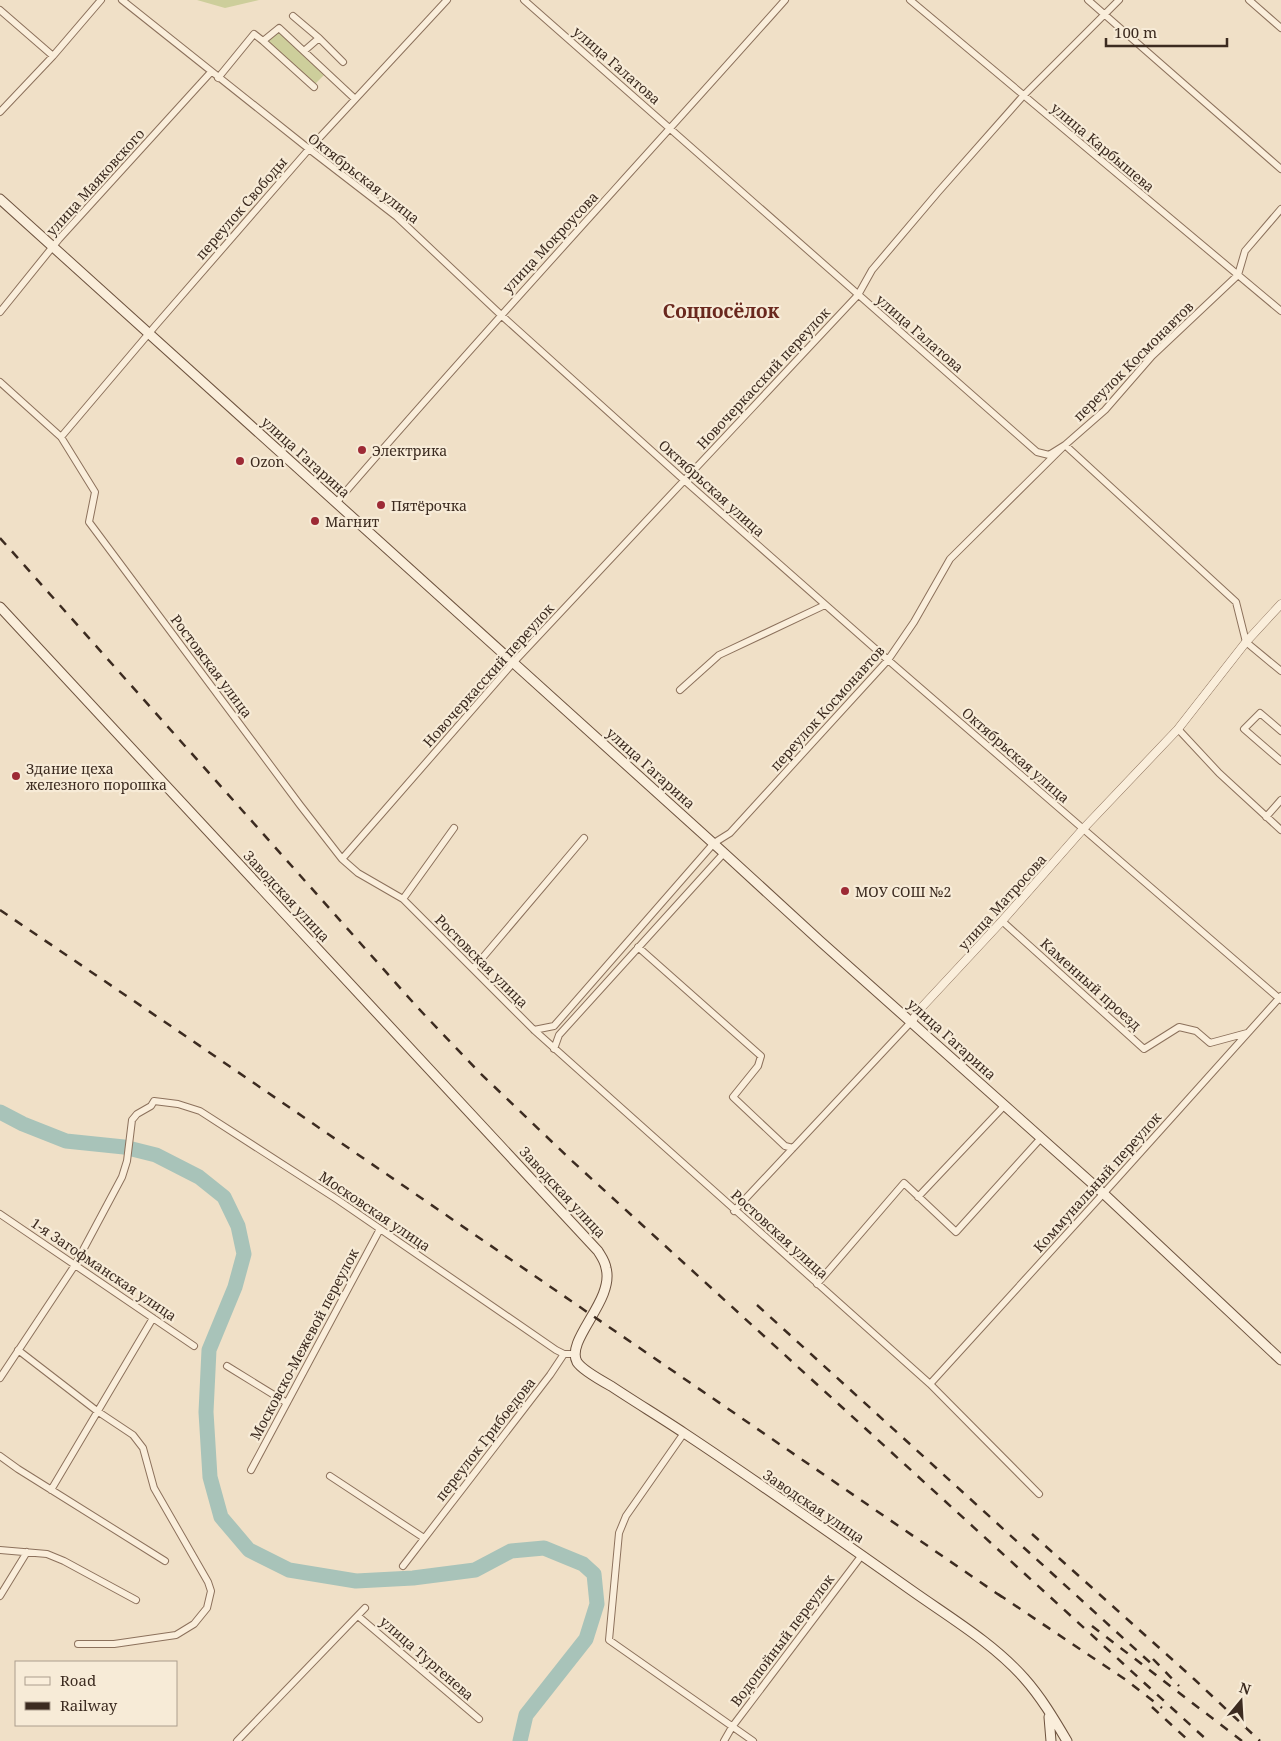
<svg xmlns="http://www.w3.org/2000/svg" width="1281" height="1741" font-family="'Noto Serif',serif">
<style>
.green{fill:#cdce9b}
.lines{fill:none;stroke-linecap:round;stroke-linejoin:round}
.river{stroke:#a8c3b9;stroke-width:15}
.minor-casing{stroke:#8c715c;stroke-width:8}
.tertiary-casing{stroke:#8c715c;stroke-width:9}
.secondary-casing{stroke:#6e533f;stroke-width:11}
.minor{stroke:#faeedb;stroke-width:6}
.tertiary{stroke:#faeedb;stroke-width:8}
.secondary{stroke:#faeedb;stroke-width:9}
.rail{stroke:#3c2b20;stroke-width:2.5;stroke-dasharray:9 9;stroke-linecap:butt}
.poi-dot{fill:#9d2a35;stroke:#f7ebd7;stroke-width:2}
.labels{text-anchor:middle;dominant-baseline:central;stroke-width:4.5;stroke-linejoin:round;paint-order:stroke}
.street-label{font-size:14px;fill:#3c2b20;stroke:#f7ebd7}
.poi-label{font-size:14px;fill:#3c2b20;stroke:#f7ebd7;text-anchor:start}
.district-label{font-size:19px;font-weight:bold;fill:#6a281e;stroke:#f7ebd7}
</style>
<rect width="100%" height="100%" fill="#f0e0c7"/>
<path class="green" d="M197 0H259L225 8Z
M278 30 324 75 315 84 267 40Z"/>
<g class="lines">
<path class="river" d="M0 1112 23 1124 66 1141 124 1147 156 1155 199 1177 224 1197 238 1226 244 1254 235 1287 209 1350 206 1412 210 1477 221 1517 249 1550 289 1570 356 1581 413 1578 475 1570 511 1551 544 1548 583 1564 594 1574 597 1604 586 1639 526 1715 520 1741"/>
<g class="minor-casing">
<path id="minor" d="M122 0 309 149 397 217 501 315 684 480 888 660 1281 1000
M524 0 1037 452 1049 455 1065 445 1236 602 1246 642 1281 671
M910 0 1281 311
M1088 0 1281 169
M1249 0 1281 28
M0 10 53 56
M293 16 319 38
M263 41 314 87
M304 51 319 38 343 62
M218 78 254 34 263 41 279 28 355 99
M0 112 53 56 101 0
M0 312 59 239 211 72
M0 382 61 437 95 492 89 522 300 805 342 859 358 873 403 899 534 1030 930 1384 1039 1494
M61 437 156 325 309 149 447 0
M336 503C483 332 636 168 785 0
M680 690 719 655 825 605
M1178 729 1219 773 1281 830
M1281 731 1260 713 1244 729 1281 761
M1266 817 1281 800
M342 859 513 663 858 295 872 270 939 191 1023 96 1119 0
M403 899 454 828
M1002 921 1144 1049 1179 1027 1196 1031 1210 1043 1247 1033
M638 947 761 1056 758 1066 733 1097 785 1146 793 1148
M473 969 584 838
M534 1030 554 1026 714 843 730 833 888 660 914 622 950 559 1065 445 1105 410 1152 356 1238 275 1245 251 1281 209
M554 1049 559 1035 724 853
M918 1197 1005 1105
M734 1211 911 1022
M0 1214 194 1346
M817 1284 904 1183 956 1232 1041 1138
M18 1350 97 1411 133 1435 143 1448 154 1488 208 1582 211 1591 207 1608 194 1624 176 1635 114 1644H78
M227 1366 287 1403
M0 1378 75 1265 122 1177 127 1161 132 1120 137 1114 151 1106 154 1101 178 1104 200 1111 338 1200 556 1350 564 1354H575
M930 1384 1113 1183 1281 996
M684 1433 626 1516 619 1533 609 1640 753 1741
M0 1456 18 1469 165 1561
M251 1470 380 1229
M330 1476 424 1538
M51 1490 153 1318
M0 1550 47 1554 64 1561 136 1600
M403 1566 550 1375 564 1354
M0 1596 27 1552
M358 1616 479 1719
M237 1741 365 1608
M724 1741 732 1727 862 1555"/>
</g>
<g class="tertiary-casing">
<path id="tertiary" d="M911 1022 922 1007 1002 921 1083 829 1178 729 1246 642 1281 604"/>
</g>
<g class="secondary-casing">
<path id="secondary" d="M0 199 724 853 820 941 1104 1194 1281 1360
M0 607 598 1251C601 1256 605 1261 606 1268 615 1300 565 1340 577 1362 582 1370 602 1381 611 1386 635 1402 660 1417 684 1433 761 1484 836 1537 911 1590 949 1617 993 1643 1024 1678 1041 1697 1054 1719 1067 1741
M1049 1717 1051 1741"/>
</g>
<use href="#minor" class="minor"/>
<use href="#tertiary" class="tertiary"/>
<use href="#secondary" class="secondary"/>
<path class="rail" d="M0 538 418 1008 480 1073 571 1160 1208 1741
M0 910 184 1035 1002 1597
M757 1305 1155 1667
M1032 1534 1194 1679 1260 1741
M998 1594 1126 1680 1162 1708
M1092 1626 1242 1741
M1153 1659 1179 1686
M1152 1707 1189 1741"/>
</g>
<g class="poi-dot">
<circle cx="362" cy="450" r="5"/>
<circle cx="240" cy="461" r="5"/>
<circle cx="381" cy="505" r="5"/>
<circle cx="315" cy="521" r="5"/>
<circle cx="16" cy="776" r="5"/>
<circle cx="845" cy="891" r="5"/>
</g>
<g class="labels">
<g class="street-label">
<text transform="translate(617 65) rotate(41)">улица Галатова</text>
<text transform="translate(1103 147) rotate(40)">улица Карбышева</text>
<text transform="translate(364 178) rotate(38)">Октябрьская улица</text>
<text transform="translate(95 182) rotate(-48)">улица Маяковского</text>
<text transform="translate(241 208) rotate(-49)">переулок Свободы</text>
<text transform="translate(550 242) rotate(-47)">улица Мокроусова</text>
<text transform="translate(920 333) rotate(41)">улица Галатова</text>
<text transform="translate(1133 361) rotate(-45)">переулок Космонавтов</text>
<text transform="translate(763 378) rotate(-47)">Новочеркасский переулок</text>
<text transform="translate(306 457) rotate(42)">улица Гагарина</text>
<text transform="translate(712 488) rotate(42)">Октябрьская улица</text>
<text transform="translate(212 666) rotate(53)">Ростовская улица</text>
<text transform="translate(488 675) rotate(-48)">Новочеркасский переулок</text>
<text transform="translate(827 708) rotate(-48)">переулок Космонавтов</text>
<text transform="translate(1016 755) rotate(41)">Октябрьская улица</text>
<text transform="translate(651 768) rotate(42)">улица Гагарина</text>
<text transform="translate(287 896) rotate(47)">Заводская улица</text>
<text transform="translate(1002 902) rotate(-48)">улица Матросова</text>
<text transform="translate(482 961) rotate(45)">Ростовская улица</text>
<text transform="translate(1091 984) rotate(42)">Каменный проезд</text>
<text transform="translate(952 1039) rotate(42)">улица Гагарина</text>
<text transform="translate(1097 1182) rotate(-48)">Коммунальный переулок</text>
<text transform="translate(563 1192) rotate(47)">Заводская улица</text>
<text transform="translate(375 1211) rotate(34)">Московская улица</text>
<text transform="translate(780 1234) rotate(42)">Ростовская улица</text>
<text transform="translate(104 1269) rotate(34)">1-я Загофманская улица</text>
<text transform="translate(304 1344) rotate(-62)">Московско-Межевой переулок</text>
<text transform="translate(485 1439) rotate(-52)">переулок Грибоедова</text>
<text transform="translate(814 1506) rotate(34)">Заводская улица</text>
<text transform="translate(782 1640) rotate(-53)">Водопойный переулок</text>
<text transform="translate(427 1658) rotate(41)">улица Тургенева</text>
</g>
<g class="poi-label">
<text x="372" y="450">Электрика</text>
<text x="250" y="461">Ozon</text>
<text x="391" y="505">Пятёрочка</text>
<text x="325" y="521">Магнит</text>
<text x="26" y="768">Здание цеха<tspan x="26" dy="16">железного порошка</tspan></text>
<text x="855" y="891">МОУ СОШ №2</text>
</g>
<g class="district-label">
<text x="721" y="311">Соцпосёлок</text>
</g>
</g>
<rect x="15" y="1661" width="162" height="65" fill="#f7ebd7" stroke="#ac9e8e"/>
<rect x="25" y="1677" width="25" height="8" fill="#faeedb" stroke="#ac9e8e"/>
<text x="60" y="1686" font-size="15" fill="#3c2b20">Road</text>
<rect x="25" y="1702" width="25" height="8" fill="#3c2b20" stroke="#ac9e8e"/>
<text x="60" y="1711" font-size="15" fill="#3c2b20">Railway</text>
<g transform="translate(1241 1701) rotate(18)" stroke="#f7ebd7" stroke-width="4" paint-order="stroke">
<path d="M0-4L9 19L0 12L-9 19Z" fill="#3c2b20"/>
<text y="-8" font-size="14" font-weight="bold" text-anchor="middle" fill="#3c2b20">N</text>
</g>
<path d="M1106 38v8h121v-8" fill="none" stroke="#3c2b20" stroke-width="2.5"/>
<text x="1114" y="38" font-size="15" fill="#3c2b20" stroke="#f7ebd7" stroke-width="4" paint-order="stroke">100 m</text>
</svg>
